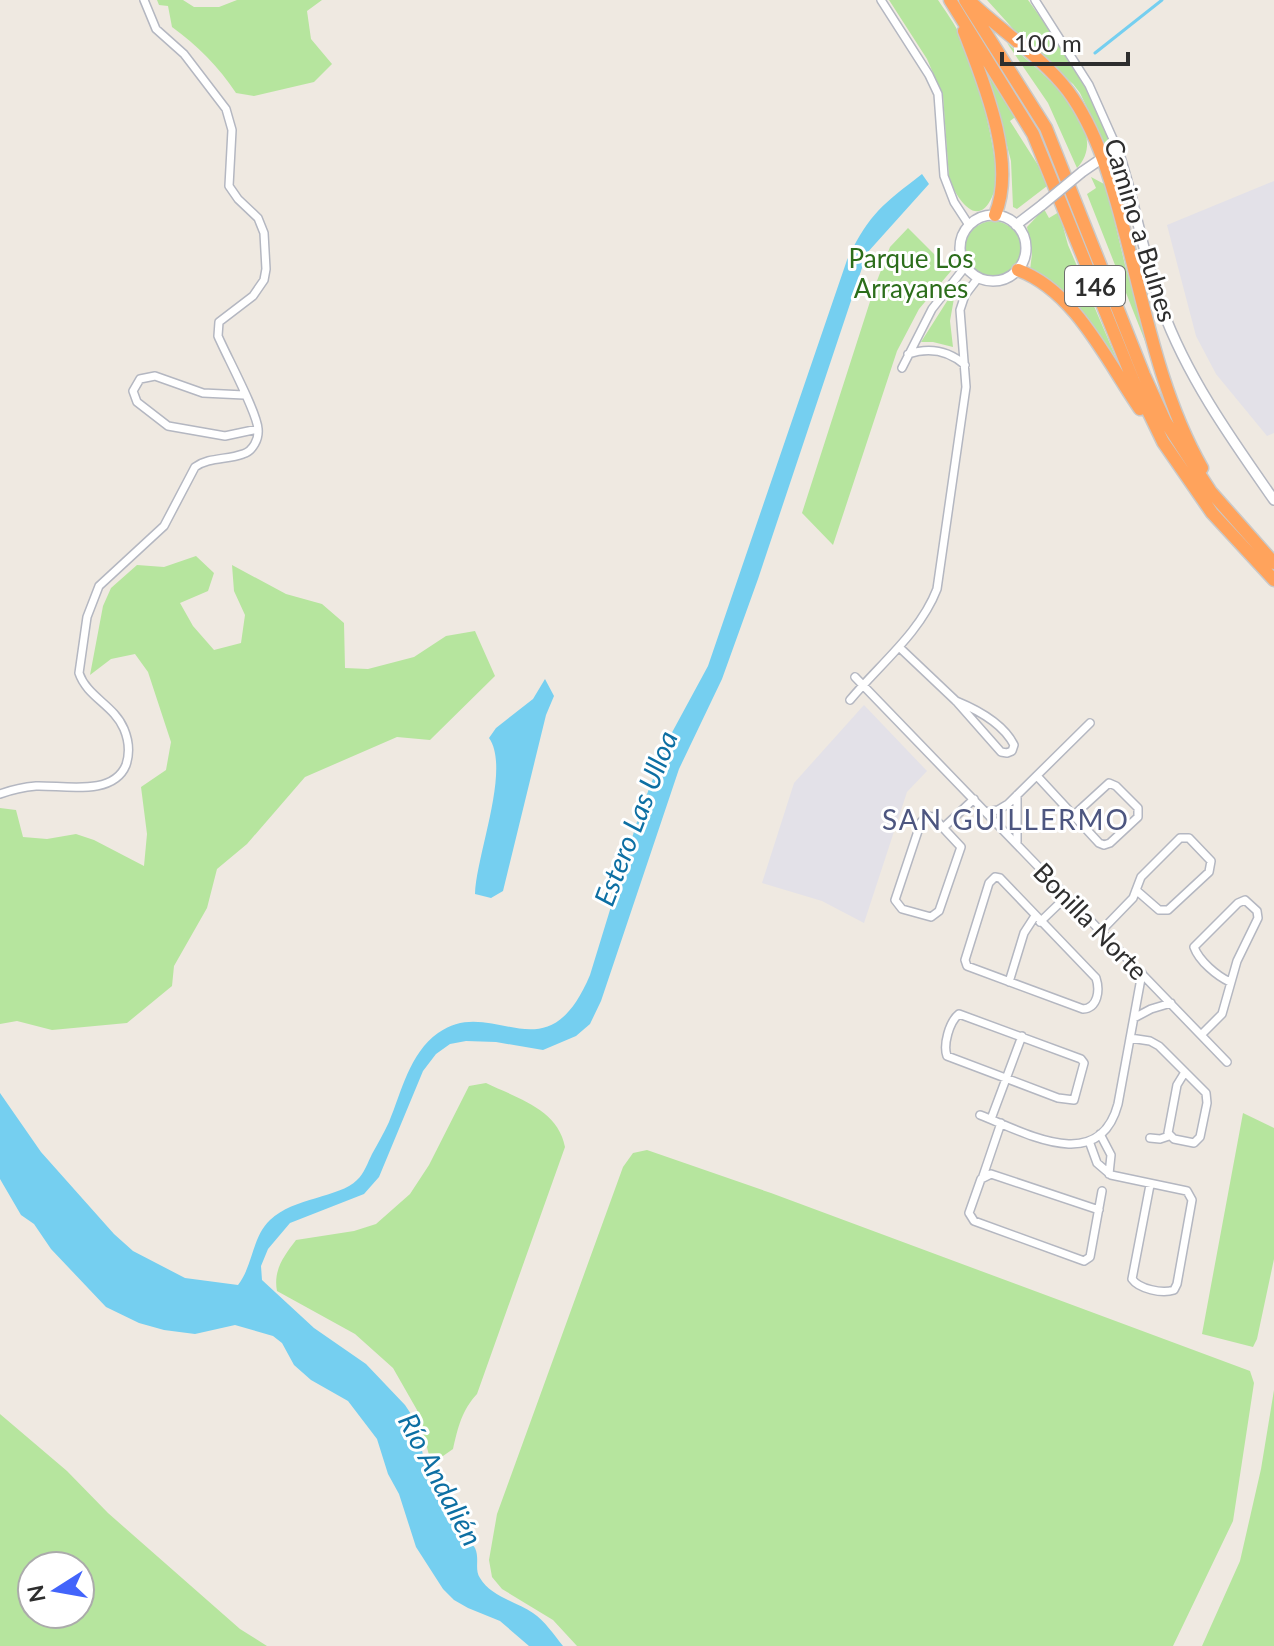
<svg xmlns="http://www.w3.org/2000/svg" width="1274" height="1646" font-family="Lato,sans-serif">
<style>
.industrial{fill:#e3e1e8}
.green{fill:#b6e59e;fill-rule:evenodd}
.water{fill:#75cff0}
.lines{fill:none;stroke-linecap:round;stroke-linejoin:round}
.stream{stroke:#75cff0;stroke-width:3}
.minor-casing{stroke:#b4b7c1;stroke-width:10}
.tertiary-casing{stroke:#b4b7c1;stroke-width:12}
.motorway-casing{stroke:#c9c9c9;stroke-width:15}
.minor{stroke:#fff;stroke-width:7}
.tertiary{stroke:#fff;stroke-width:9}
.motorway{stroke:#ffa35c;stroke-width:12}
.tertiary-bridge-casing{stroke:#b4b7c1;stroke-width:12;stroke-linecap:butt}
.tertiary-bridge{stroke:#fff;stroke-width:9}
.labels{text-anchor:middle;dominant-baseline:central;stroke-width:6;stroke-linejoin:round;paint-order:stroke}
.shield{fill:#fff;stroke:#6d6d6d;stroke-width:2}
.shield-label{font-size:24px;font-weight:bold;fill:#2e2e2e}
.street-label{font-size:26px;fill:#2e2e2e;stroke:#fff}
.park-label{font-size:26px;fill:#2c6e1b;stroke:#fff}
.water-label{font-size:28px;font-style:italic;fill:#0d6fa3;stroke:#fff}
.neighbourhood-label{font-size:28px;letter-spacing:2px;fill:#4d5680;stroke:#fff}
</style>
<rect width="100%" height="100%" fill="#efe9e1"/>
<path class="industrial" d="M1274 181V433L1267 436 1216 374 1196 336 1167 225Z
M864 705 927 771 907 792 864 923 822 901 762 883 794 783Z"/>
<path class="green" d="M157 0H183L194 7H219L237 0H322L307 11 311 39 332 64 314 82 254 96 236 93C219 67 197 45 172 27L168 6 159 5Z
M889 0H938C946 12 955 24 961 37 976 65 996 148 997 180 997 186 994 192 992 197 977 231 955 196 949 178L943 96 927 59Z
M987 0H1028L1059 43 1087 90 1110 142 1104 143 1080 93 1073 84 1026 43Z
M1007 43C1036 68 1115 127 1077 168L1048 103Z
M987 69 1018 115 1010 121 1043 173 1047 186 1017 209 1013 207 1011 161Z
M1091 177 1106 185 1125 265 1162 384 1087 194 1096 188Z
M1044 209 1049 218 1059 212 1068 245 1120 367 1072 301 1053 282 1030 270 1032 254 1027 227Z
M965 249a28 28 0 1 1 56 0a28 28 0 1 1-56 0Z
M908 228 951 271 919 309 897 351 833 545 802 513 875 286 890 247Z
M956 287 950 321 953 347 933 342H921Z
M196 556 214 573 208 591 180 603 193 626 214 650 241 643 245 615 234 591 232 565 286 594 322 604 344 623 345 668 368 669 414 657 446 636 475 631 495 676 430 740 397 737 305 777 247 844 217 869 207 908 174 966 172 986 127 1023 52 1030 17 1021 0 1024V808L16 810 23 837 47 839 76 834 94 840 144 866 147 834 141 787 166 770 171 742 148 672 135 654 111 659 90 675 103 606 111 588 137 565 164 567Z
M486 1083C517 1098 558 1109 565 1147L477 1394C462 1410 458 1427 453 1449L443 1456 429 1455 417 1410 393 1368 355 1334 277 1291C273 1270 284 1256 296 1240L354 1231 376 1224 410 1194 429 1165 469 1086Z
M1243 1113 1274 1128V1259L1257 1339 1253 1347 1202 1334Z
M647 1150 771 1193 1250 1371 1254 1383 1233 1521 1173 1646H577L553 1620 502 1589 492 1577 489 1560 497 1514 623 1167 633 1153Z
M1274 1390V1646H1202L1240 1561 1261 1469Z
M0 1414 67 1471 108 1513 240 1629 267 1646H0ZM80 1566V1614H32V1566Z"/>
<path class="water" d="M922 174 929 184 867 253 758 579 722 679 679 769 601 1001 590 1024 576 1036 543 1050 496 1042 466 1041 450 1044 436 1054 423 1071 379 1177 364 1194 290 1223 268 1249 261 1266 262 1280 314 1328 366 1364 405 1405 415 1420 429 1481 475 1548C480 1559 474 1569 480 1578 490 1596 517 1602 533 1613 545 1621 554 1635 563 1646H529L500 1621 468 1608 454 1600 443 1589 416 1547 399 1494 388 1474 377 1439 348 1401 311 1380 294 1365 282 1343 273 1336 235 1325 195 1334 164 1330 139 1323 106 1307 51 1249 34 1224 21 1215 0 1179V1093L41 1152 114 1234 133 1251 185 1278 238 1285C253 1266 252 1237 270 1220 294 1197 339 1198 357 1180 364 1174 368 1162 372 1154 378 1143 384 1133 389 1122 402 1091 409 1054 438 1033 493 993 546 1080 590 975L640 812 669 738 708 666 847 260C869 214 882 205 922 174Z
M545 679 554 696 546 715 503 891 491 898 475 894C476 855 511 769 489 738L496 728 533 699Z"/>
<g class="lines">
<path class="stream" d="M1095 53 1162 0"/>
<g class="minor-casing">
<path id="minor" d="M881 0 929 75 938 94 944 176 954 202 969 225
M1035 0 1089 85 1117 148
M908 354C929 347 948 350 965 365
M902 368 932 309 965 267
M244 395 203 393 155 376 140 379 133 391 137 402 168 426 225 436 258 429
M899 647 956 701 1001 752 1007 753 1012 751 1014 745C1003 723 978 710 956 701
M855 677 1227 1062
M850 700C880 664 920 633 937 589L966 387 960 310 965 295 978 278
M1037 776 1099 843 1104 845 1110 843 1138 817V808L1116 786 1109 783 1074 815
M0 794C11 790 24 787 36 786 63 785 113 797 126 765 130 753 129 741 124 729 114 705 87 697 79 673L87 617 99 586 164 526 195 467C209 457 227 460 243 454 253 451 259 439 258 429 257 412 226 355 218 336L219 322 253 296 264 280 266 269 264 233 258 218 238 199 229 186 232 130 226 109 184 54 156 29 144 0
M986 812 998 810 1008 804 1090 723
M927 816 933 817 961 847 939 911 931 917 902 909 895 900 921 822Z
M944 827 974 799
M1017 842V795
M1000 878 1096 978C1100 990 1098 1008 1083 1009L967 966 965 960 989 883 995 877Z
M1040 922 1067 896
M1101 931 1133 898 1141 877 1180 838H1189L1211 861 1209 872 1168 910H1159L1136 890
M1009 982 1024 933 1035 916
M959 1014 1081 1059 1084 1063 1074 1100 1058 1098 947 1056C943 1045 949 1022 959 1014Z
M1134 1018 1151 1009 1171 1003
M1201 1035 1222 1014 1237 961 1258 918 1257 911 1245 900 1238 903 1194 947C1199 961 1217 976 1230 982
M1130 1038 1150 1041 1159 1046 1206 1093 1207 1103 1200 1137 1194 1143 1174 1139 1168 1133 1177 1085 1185 1072
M980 1115C1024 1132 1099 1176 1118 1104L1142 973
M991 1119 1022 1036
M1100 1134 1111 1155 1109 1174
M1150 1138 1160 1139 1169 1136
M1089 1141 1097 1163 1111 1175 1187 1191 1192 1200 1177 1284 1174 1290C1162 1294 1139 1289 1132 1279L1150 1185
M983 1176 1001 1123
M1099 1210 991 1174 981 1179 969 1213 974 1221 1084 1261 1090 1257 1102 1191"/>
</g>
<g class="tertiary-casing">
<path id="tertiary" d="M1082 172 1117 148C1135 201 1143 256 1162 308 1187 377 1232 440 1274 500
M960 248a33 33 0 1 1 66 0a33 33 0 1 1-66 0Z
M1016 225 1042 205"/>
</g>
<g class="motorway-casing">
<path id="motorway" d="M950 0 1033 134 1133 380 1163 442 1212 513 1274 580
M965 0 1046 128 1144 375 1165 421 1211 492 1274 563
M974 5C1004 33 1043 58 1068 91 1099 133 1113 188 1126 237 1146 315 1162 398 1202 468
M964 31C984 83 1017 162 995 215
M1018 270C1075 291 1106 360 1140 409"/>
</g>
<use href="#minor" class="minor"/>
<use href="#tertiary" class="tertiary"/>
<use href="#motorway" class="motorway"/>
<g class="tertiary-bridge-casing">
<path id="tertiary-bridge" d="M1042 205 1082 172"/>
</g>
<use href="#tertiary-bridge" class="tertiary-bridge"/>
</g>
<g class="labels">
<rect class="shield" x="1065" y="266" width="60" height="40" rx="6"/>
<g class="shield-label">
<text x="1095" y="286">146</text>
</g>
<g class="street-label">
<text transform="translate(1141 230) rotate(73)">Camino a Bulnes</text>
<text transform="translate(1091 921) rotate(46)">Bonilla Norte</text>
</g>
<g class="park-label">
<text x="911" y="258">Parque Los<tspan x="911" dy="30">Arrayanes</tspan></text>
</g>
<g class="water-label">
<text transform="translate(635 818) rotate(-69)">Estero Las Ulloa</text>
<text transform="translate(441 1479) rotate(62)">Río Andalién</text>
</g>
<g class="neighbourhood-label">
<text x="1006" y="819">SAN GUILLERMO</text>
</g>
</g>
<g transform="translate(56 1590) rotate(259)"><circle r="38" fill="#ffffff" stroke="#ababab" stroke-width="2"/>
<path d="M0-6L14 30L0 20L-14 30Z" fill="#4264fb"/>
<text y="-12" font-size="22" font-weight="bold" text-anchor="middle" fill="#2e2e2e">N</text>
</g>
<path d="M1002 52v12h126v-12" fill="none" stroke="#2e2e2e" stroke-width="4"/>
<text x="1014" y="52" font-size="24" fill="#2e2e2e" stroke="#ffffff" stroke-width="6" paint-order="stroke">100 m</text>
</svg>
